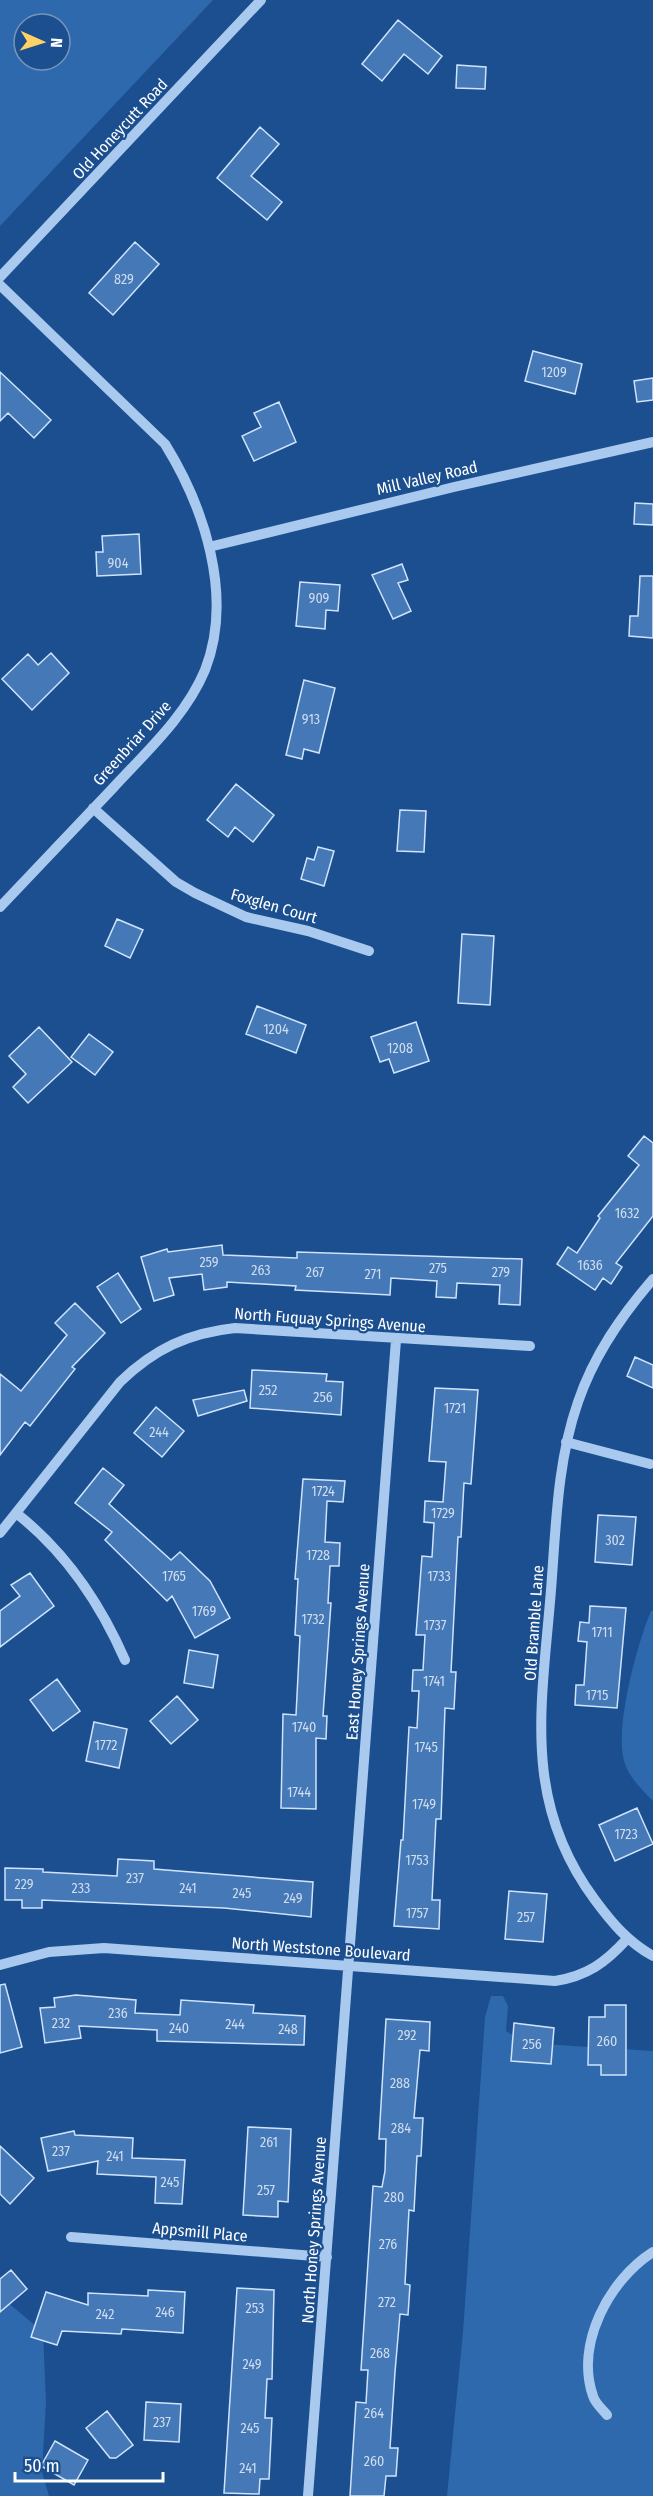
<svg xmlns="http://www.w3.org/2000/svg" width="653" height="2496" font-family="'Fira Sans Condensed',sans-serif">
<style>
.green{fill:#2e69ad;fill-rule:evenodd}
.building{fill:#4478b7;stroke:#cfe3fa;stroke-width:1.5}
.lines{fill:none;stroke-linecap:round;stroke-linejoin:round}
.minor{stroke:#a9c9ee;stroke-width:10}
.labels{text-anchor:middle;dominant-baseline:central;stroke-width:4.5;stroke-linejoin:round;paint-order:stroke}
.number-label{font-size:14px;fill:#d0dded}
.street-label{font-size:16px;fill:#fff;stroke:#1b4f8f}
</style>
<rect width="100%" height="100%" fill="#1b4f8f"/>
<path class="green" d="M0 0H213L0 226ZM24 24H60V60H24Z
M651 1611H653V1801C644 1792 629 1777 625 1764 613 1732 637 1644 651 1611Z
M491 1996H503L508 2006 506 2031 526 2043 653 2051V2496H447L463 2332 485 2017Z
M0 2296 43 2332 46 2401 42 2472 49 2496H0Z"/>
<path class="building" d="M398 20 442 56 428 74 404 54 382 81 362 64Z
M457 65 486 67 485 89 456 88Z
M260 127 279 144 251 176 282 202 267 220 217 178Z
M135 242 159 264 113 315 89 293Z
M533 351 582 364 575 394 525 381Z
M0 372 51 420 34 438 8 413 0 421Z
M653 378V400L637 402 634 381Z
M279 402 296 442 254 461 242 436 261 427 254 413Z
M635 503 653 504V525L634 524Z
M139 534 141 574 97 576 96 552H103L102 536Z
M402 564 408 580 398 583 411 611 393 619 372 575Z
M640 576H653V638L629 636 630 616H638Z
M300 582 340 585 338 611 326 610 325 629 296 626Z
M51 653 69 673 32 710 2 679 28 654 38 665Z
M304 680 335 688 319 753 304 749 302 759 286 755Z
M236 784 274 815 253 842 235 827 228 837 207 820Z
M400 810 426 811 424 852 397 851Z
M318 847 334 851 324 886 301 879 307 858 314 860Z
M117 919 143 930 130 958 105 946Z
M462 934 494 936 490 1005 458 1003Z
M257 1006 306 1025 296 1053 246 1034Z
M416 1022 429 1061 394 1073 389 1059 380 1062 371 1037Z
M39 1027 72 1062 28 1103 13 1087 26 1074 9 1056Z
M89 1034 113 1052 95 1075 71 1057Z
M644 1136 653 1143V1216L616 1263 622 1267 611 1284 603 1278 595 1290 557 1264 568 1247 577 1253 600 1218 598 1216 639 1165 628 1156Z
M222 1245 223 1255 297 1258V1252L522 1259 520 1305 499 1304 500 1285 457 1283 456 1298 436 1297 437 1281 391 1278 390 1295 295 1290 296 1286 227 1282V1287L204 1290 202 1274 169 1278 174 1295 154 1301 141 1257 167 1249 168 1252Z
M118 1273 141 1309 121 1323 97 1287Z
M75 1303 105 1333 72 1367 75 1369 30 1426 25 1422 0 1455V1374L21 1391 67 1335 55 1323Z
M635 1357 653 1365V1388L627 1376Z
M252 1370 327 1374 326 1381 343 1382 341 1415 250 1408Z
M435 1388 478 1390 471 1484 464 1483 461 1537H458L451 1672H456L454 1709 445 1708 441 1819H436L432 1900H440L439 1929 394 1926 401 1840H403L409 1727 417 1728 419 1691H412L413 1670H423L425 1635H416L422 1556 432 1557 434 1523 424 1522 425 1501 443 1502 446 1462 429 1461Z
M244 1390 247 1401 198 1416 193 1400Z
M156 1407 184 1431 162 1457 134 1433Z
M103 1468 124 1485 109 1504 171 1560 180 1552 210 1581 230 1618 195 1638 172 1596 167 1601 105 1540 112 1532 75 1503Z
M303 1479 345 1481 343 1502 327 1501 325 1542 340 1543 339 1566H330L328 1603H331L323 1716H327L326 1739 316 1738V1809L281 1808 283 1714 296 1715 300 1636 295 1635 298 1579H295Z
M598 1515 636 1517 632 1565 595 1562Z
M30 1573 54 1606 0 1647V1611L20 1596 11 1585Z
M590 1606 626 1608 617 1708 575 1705 576 1685H584L587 1642 578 1641 580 1622 589 1623Z
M189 1650 218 1655 213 1688 184 1683Z
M57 1679 80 1711 53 1731 30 1700Z
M177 1696 198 1720 171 1744 150 1721Z
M94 1722 127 1729 119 1768 86 1761Z
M637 1808 653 1844 615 1861 599 1825Z
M118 1859 154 1861V1869L313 1882 311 1917 224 1908 42 1900V1908H22V1900H5V1868L43 1869V1872L117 1876Z
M509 1891 547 1894 543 1942 505 1939Z
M5 1984 22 2047 0 2053V1985Z
M76 1995 136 2000 135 2013 180 2015 181 2000 254 2005 253 2013 305 2016 304 2045 157 2041V2030L79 2026 81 2038 45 2043 40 2008 55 2007 54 1998Z
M605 2005H626V2075H601V2065H588L589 2017H605Z
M386 2019 430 2022 429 2051 420 2050 414 2118H423L421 2156H417L414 2211 409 2210 405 2284 410 2285 408 2315 400 2314 395 2372 390 2448H398L396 2476H386L384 2496H350L356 2402 366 2403 368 2370H361L373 2186 382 2187 385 2171 386 2139H379Z
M514 2023 554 2028 551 2064 511 2061Z
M248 2127 291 2129 288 2202 278 2201V2217L243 2215Z
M74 2131 75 2135 133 2138 132 2158 185 2160 182 2204 155 2203 156 2177 97 2174 98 2161 48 2171 41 2138Z
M0 2146 34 2178 10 2204 0 2194Z
M11 2270 27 2289 0 2312V2279Z
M237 2288 274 2290 272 2379H267L265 2418H272L269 2479H260L259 2494 224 2493Z
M148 2290 185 2292 183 2333 122 2329 121 2334 62 2331 57 2345 31 2337 46 2292 88 2305V2293L148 2296Z
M146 2402 181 2404 179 2442 144 2440Z
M107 2411 133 2445 116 2458H110L86 2428Z
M55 2441 88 2460 74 2485 41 2466Z"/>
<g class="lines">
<path class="minor" d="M0 277 261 0
M0 285 165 444C204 507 234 596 205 670 186 716 146 752 113 788 75 828 38 867 0 907
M209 547 454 487 653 442
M93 808 176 882 195 893 246 917 308 931 369 951
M653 1279C621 1316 594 1355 578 1402 557 1462 556 1527 551 1590 542 1704 521 1801 595 1900 612 1923 628 1942 653 1956
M566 1442 650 1464
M16 1513C66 1552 100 1603 125 1660
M0 1533 120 1382C154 1349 188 1333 235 1328L530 1346
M0 1965 49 1952 104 1948 555 1981C587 1976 605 1963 627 1939
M71 2237 327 2257
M607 2415C602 2409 595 2403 593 2396 575 2344 609 2280 653 2252
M308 2496 396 1340"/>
</g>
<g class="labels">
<g class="number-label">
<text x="124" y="279">829</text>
<text x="554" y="372">1209</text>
<text x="118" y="563">904</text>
<text x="319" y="598">909</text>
<text x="311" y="719">913</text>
<text x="276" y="1029">1204</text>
<text x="400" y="1048">1208</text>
<text x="627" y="1213">1632</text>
<text x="209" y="1262">259</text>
<text x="590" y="1265">1636</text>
<text x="438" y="1268">275</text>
<text x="261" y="1270">263</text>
<text x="315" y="1272">267</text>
<text x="501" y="1272">279</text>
<text x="373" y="1274">271</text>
<text x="268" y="1390">252</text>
<text x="323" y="1397">256</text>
<text x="455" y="1408">1721</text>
<text x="159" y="1432">244</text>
<text x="323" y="1491">1724</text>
<text x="443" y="1513">1729</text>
<text x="615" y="1540">302</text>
<text x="318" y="1555">1728</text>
<text x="174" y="1576">1765</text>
<text x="439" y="1576">1733</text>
<text x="204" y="1611">1769</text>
<text x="313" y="1619">1732</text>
<text x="435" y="1625">1737</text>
<text x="602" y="1632">1711</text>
<text x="434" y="1681">1741</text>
<text x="597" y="1695">1715</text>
<text x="304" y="1727">1740</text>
<text x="106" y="1745">1772</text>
<text x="426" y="1747">1745</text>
<text x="299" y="1792">1744</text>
<text x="424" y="1804">1749</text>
<text x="626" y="1834">1723</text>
<text x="417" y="1860">1753</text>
<text x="135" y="1878">237</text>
<text x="24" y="1884">229</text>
<text x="81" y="1888">233</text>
<text x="188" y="1888">241</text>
<text x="242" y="1893">245</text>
<text x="293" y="1898">249</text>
<text x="417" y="1913">1757</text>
<text x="526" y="1917">257</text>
<text x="118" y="2013">236</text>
<text x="61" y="2023">232</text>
<text x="235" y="2024">244</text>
<text x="179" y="2028">240</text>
<text x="288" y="2029">248</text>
<text x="407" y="2035">292</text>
<text x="607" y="2041">260</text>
<text x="532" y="2044">256</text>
<text x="400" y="2083">288</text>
<text x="401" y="2128">284</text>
<text x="269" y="2142">261</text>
<text x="61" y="2151">237</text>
<text x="115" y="2156">241</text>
<text x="170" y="2182">245</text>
<text x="266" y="2190">257</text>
<text x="394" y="2197">280</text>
<text x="388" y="2244">276</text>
<text x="387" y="2302">272</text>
<text x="255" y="2308">253</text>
<text x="165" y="2312">246</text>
<text x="105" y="2314">242</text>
<text x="380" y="2353">268</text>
<text x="252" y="2364">249</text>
<text x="374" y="2413">264</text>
<text x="162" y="2422">237</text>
<text x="250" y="2428">245</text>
<text x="374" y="2461">260</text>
<text x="248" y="2468">241</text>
</g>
<g class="street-label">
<text transform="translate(120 129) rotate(-47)">Old Honeycutt Road</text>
<text transform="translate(427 478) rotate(-13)">Mill Valley Road</text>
<text transform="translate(132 743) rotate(-48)">Greenbriar Drive</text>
<text transform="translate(274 906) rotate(16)">Foxglen Court</text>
<text transform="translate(330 1320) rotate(4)">North Fuquay Springs Avenue</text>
<text transform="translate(534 1623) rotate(-86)">Old Bramble Lane</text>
<text transform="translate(358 1652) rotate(-86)">East Honey Springs Avenue</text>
<text transform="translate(321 1949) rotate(4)">North Weststone Boulevard</text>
<text transform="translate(314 2230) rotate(-86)">North Honey Springs Avenue</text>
<text transform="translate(200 2232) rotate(5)">Appsmill Place</text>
</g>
</g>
<g transform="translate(42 42) rotate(93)"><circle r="28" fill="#1b4f8f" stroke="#7695bc" stroke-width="1.5"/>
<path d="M0-4.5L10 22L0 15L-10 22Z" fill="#ffd166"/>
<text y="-9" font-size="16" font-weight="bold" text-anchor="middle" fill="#ffffff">N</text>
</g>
<path d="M15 2472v9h148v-9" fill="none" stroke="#ffffff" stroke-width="3"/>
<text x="24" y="2472" font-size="18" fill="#ffffff" stroke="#1b4f8f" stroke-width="4.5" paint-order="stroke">50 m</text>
</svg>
